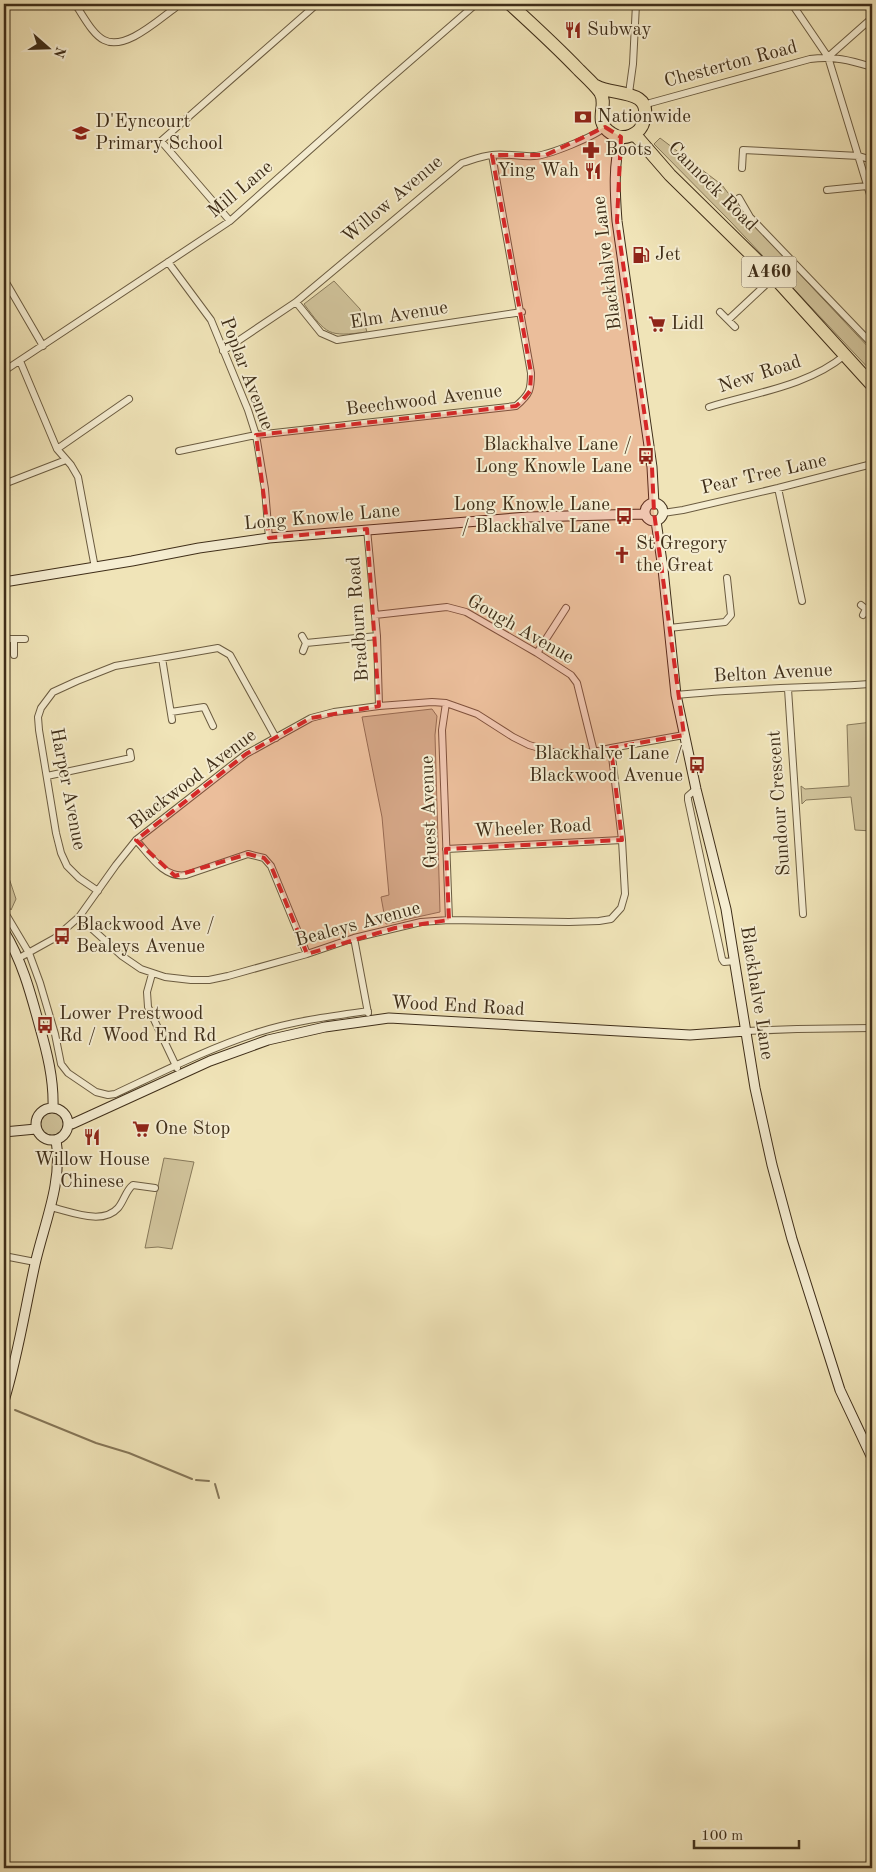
<svg xmlns="http://www.w3.org/2000/svg" width="876" height="1872" font-family="'Old Standard TT',serif">
<style>
.green{fill:#d2c59d;stroke:#887a5b}
.lines{fill:none;stroke-linecap:round;stroke-linejoin:round}
.stream{stroke:#857658;stroke-width:2}
.street-casing{stroke:#6b5c41;stroke-width:8}
.secondary-casing{stroke:#3f2e19;stroke-width:11}
.highway-casing{stroke:#3f2e19;stroke-width:14}
.street{stroke:#f5edd1;stroke-width:6}
.secondary{stroke:#f5edd1;stroke-width:9}
.highway{stroke:#f0e4b8;stroke-width:12}
.marked{fill:#d62828;fill-opacity:0.2;stroke:#d62828;stroke-width:4;stroke-dasharray:10 6;stroke-linejoin:round}
.labels{text-anchor:middle;dominant-baseline:central;stroke-width:4;stroke-linejoin:round;paint-order:stroke}
.shield{fill:#f5edd1;stroke:#766750;stroke-width:1}
.shield-label{font-size:18px;font-weight:bold;fill:#3f2e19}
.poi-label{font-size:19px;fill:#3f2e19;stroke:#f5edd1;text-anchor:start}
.street-label{font-size:19px;fill:#3f2e19;stroke:#f5edd1}
</style>
<rect width="100%" height="100%" fill="#f0e4b8"/>
<filter id="stains"><feTurbulence type="fractalNoise" baseFrequency=".004" numOctaves="4"/><feColorMatrix values="0 0 0 0 .2 0 0 0 0 .09 0 0 0 0 .02 0 0 0 .5 -.17"/></filter>
<radialGradient id="worn" r=".72"><stop offset=".6" stop-color="#630" stop-opacity="0"/><stop offset="1" stop-color="#630" stop-opacity=".3"/></radialGradient>
<path class="green" d="M660 138 722 185 747 218 872 351V372L730 221 654 144Z
M334 281 360 309 367 332C328 337 327 335 304 304Z
M432 709 437 716 435 735 440 912 386 924 381 897 389 895 382 817 362 717Z
M872 722V831L855 830 851 797 806 800 802 804 801 786 805 789 849 786 847 725Z
M4 863 16 899 11 910 4 899Z
M40 1124a12 12 0 1 1 24 0a12 12 0 1 1-24 0Z
M164 1158 194 1162 172 1249 158 1247 145 1248Z"/>
<g class="lines">
<path class="stream" d="M15 1410 96 1443 129 1453 192 1479
M196 1480 209 1481
M215 1484 219 1498"/>
<g class="street-casing">
<path id="street" d="M75 4C83 15 92 34 104 40 125 51 158 20 175 8L177 4
M792 4 828 57 872 201
M828 57 872 18
M629 93 633 64 636 4
M643 106 650 103 810 59C834 56 849 60 872 67
M742 168 743 150 859 156 872 160
M827 190 867 186
M739 198 750 217 872 344
M230 221 161 141 317 4
M168 262 211 320 248 410 256 435 265 489 269 538
M4 279 43 346
M296 302 321 333 337 340 522 312
M720 312 735 327
M728 320 774 277
M223 351 296 302 462 163C472 160 482 156 492 155 506 153 520 157 534 156 547 156 596 136 605 127
M20 361 57 449 71 465 78 477 95 568
M4 371 230 221 378 89 476 4
M709 407C754 393 808 386 845 355
M57 449 129 399
M179 451 256 435 516 406C530 394 531 390 531 373L492 155
M4 484 66 460
M778 488 802 601
M663 513 683 510 778 488 872 464
M367 529 377 636 379 706
M861 605 866 609 863 615
M375 615 447 607 466 612 537 653 571 675 577 683 594 752
M669 628 725 622 731 615 727 578
M302 636 306 643 303 651
M4 639H25
M14 639V655
M306 643 377 636
M537 653 566 608
M162 658 172 720
M788 689 803 914
M676 695C741 688 807 688 872 684
M446 703 442 730 449 920
M171 712 204 707 213 726
M47 776 131 758 130 752
M696 789 688 796V800L722 959 724 962 735 961
M136 840C149 854 164 879 186 875L248 854 264 858 271 866 307 954
M446 849 622 840
M98 891 79 878 67 866 61 853 56 833 39 730 38 717 41 708 53 692 77 681 115 666 218 648 230 655 276 738
M4 911 29 953 40 983 55 1034 61 1064 68 1073 96 1092 108 1095 115 1094C162 1072 209 1048 259 1032 294 1021 332 1016 368 1011
M79 917 122 956 141 969 165 977 191 980H209L228 976 307 954 354 938 421 922 449 920 569 922 599 921 611 919 621 908 625 894 622 840 611 748
M354 938 368 1013
M19 958 55 938 79 917 116 865 136 840 246 754 311 718 334 712 379 706 432 702 446 703 477 714 513 737 529 745 553 752 568 754 594 752 611 748 684 735
M152 974 147 992 148 1007 177 1068
M746 1031 797 1029 872 1028
M50 1207C70 1211 102 1226 118 1208 124 1201 126 1190 133 1185L155 1188
M4 1256 35 1262"/>
</g>
<g class="secondary-casing">
<path id="secondary" d="M621 137C613 163 615 194 617 221L652 467 654 504
M645 512a9 9 0 1 1 18 0a9 9 0 1 1-18 0Z
M656 521 663 569 676 695 696 789 726 909 755 1088 772 1165 792 1239 840 1390 872 1458
M4 582 132 561 199 548 269 538 528 517 645 514
M4 931C22 961 30 991 39 1024 47 1052 54 1079 53 1108
M36 1124a16 16 0 1 1 32 0a16 16 0 1 1-32 0Z
M69 1124H72L210 1061 268 1040 325 1027 389 1018 690 1035 746 1031
M4 1132 36 1129
M4 1401C18 1356 25 1309 35 1264 44 1224 63 1182 56 1140
M871 1868 872 1849"/>
</g>
<g class="highway-casing">
<path id="highway" d="M510 4C533 25 557 47 579 70 586 77 594 84 600 92 609 106 592 121 611 133 623 142 641 135 644 120 653 88 612 96 596 86
M632 135 637 137 670 175 774 277 872 385"/>
</g>
<use href="#street" class="street"/>
<use href="#secondary" class="secondary"/>
<use href="#highway" class="highway"/>
</g>
<path class="marked" d="M605 127 621 137 617 221 652 467 654 512 684 735 611 748 622 840 446 849 449 920 395 928 307 954 271 866 264 858 248 854 175 876 136 840 246 754 311 718 379 706 367 529 269 538 256 435 516 406 521 402 530 391 531 373 492 155H546Z"/>
<defs>
<g id="restaurant-bare" transform="scale(1.35)"><path d="M-5-6h1v4h1v-4h1v4h1v-4h1v5L-1.5 .5V6h-2V.5L-5-1ZM5-6V6H3V1.5H1.5Q1.5-4 5-6Z" fill="#8f2418" stroke="#f5edd1" stroke-width="2.5" paint-order="stroke"/></g>
<g id="bank-bare" transform="scale(1.35)"><path d="M-6-4H6V4H-6ZM0-2.3a2.3 2.3 0 1 0 0 4.6a2.3 2.3 0 1 0 0-4.6Z" fill="#8f2418" stroke="#f5edd1" stroke-width="2.5" paint-order="stroke"/></g>
<g id="school-bare" transform="scale(1.35)"><path d="M0-5L7-2L0 1L-7-2ZM-4 1L0 2.5L4 1V4Q0 6-4 4Z" fill="#8f2418" stroke="#f5edd1" stroke-width="2.5" paint-order="stroke"/></g>
<g id="pharmacy-bare" transform="scale(1.35)"><path d="M-2-6h4v4h4v4h-4v4h-4v-4h-4v-4h4Z" fill="#8f2418" stroke="#f5edd1" stroke-width="2.5" paint-order="stroke"/></g>
<g id="fuel-bare" transform="scale(1.35)"><path d="M-5.5-6h7V0h2V4h1.3V-2.5L3-4.5l.8-.8L6-3V5H2.5V1h-1V6h-7ZM-4.2-4.7v3.2H.2V-4.7Z" fill="#8f2418" stroke="#f5edd1" stroke-width="2.5" paint-order="stroke"/></g>
<g id="supermarket-bare" transform="scale(1.35)"><path d="M-6-5.5h2.5l.6 2H6L4.5 2H-2.5L-4.4-4H-6ZM-1.5 3.2a1.3 1.3 0 1 0 .1 0ZM3 3.2a1.3 1.3 0 1 0 .1 0Z" fill="#8f2418" stroke="#f5edd1" stroke-width="2.5" paint-order="stroke"/></g>
<g id="bus-bare" transform="scale(1.35)"><path d="M-5-6H5V4H4V6H2V4H-2V6H-4V4H-5ZM-3.5-4V0h7V-4ZM-3.5 1.2v1.5H-2V1.2ZM2 1.2v1.5H3.5V1.2Z" fill="#8f2418" stroke="#f5edd1" stroke-width="2.5" paint-order="stroke"/></g>
<g id="church-bare" transform="scale(1.35)"><path d="M-1.2-6h2.4v3.5h3.3v2.4h-3.3V6h-2.4V-.1h-3.3v-2.4h3.3Z" fill="#8f2418" stroke="#f5edd1" stroke-width="2.5" paint-order="stroke"/></g>
</defs>
<g fill-rule="evenodd">
<use href="#restaurant-bare" x="573" y="30"/>
<use href="#bank-bare" x="583" y="117"/>
<use href="#school-bare" x="81" y="133"/>
<use href="#pharmacy-bare" x="591" y="150"/>
<use href="#restaurant-bare" x="593" y="171"/>
<use href="#fuel-bare" x="641" y="255"/>
<use href="#supermarket-bare" x="657" y="324"/>
<use href="#bus-bare" x="646" y="456"/>
<use href="#bus-bare" x="624" y="516"/>
<use href="#church-bare" x="622" y="555"/>
<use href="#bus-bare" x="697" y="765"/>
<use href="#bus-bare" x="62" y="936"/>
<use href="#bus-bare" x="45" y="1025"/>
<use href="#supermarket-bare" x="141" y="1129"/>
<use href="#restaurant-bare" x="92" y="1137"/>
</g>
<g class="labels">
<rect class="shield" x="741.5" y="256.5" width="55" height="31" rx="4"/>
<g class="shield-label">
<text x="769" y="272">A460</text>
</g>
<g class="poi-label">
<text x="587" y="30">Subway</text>
<text x="597" y="117">Nationwide</text>
<text x="95" y="122">D'Eyncourt<tspan x="95" dy="22">Primary School</tspan></text>
<text x="605" y="150">Boots</text>
<text x="579" y="171" text-anchor="end">Ying Wah</text>
<text x="655" y="255">Jet</text>
<text x="671" y="324">Lidl</text>
<text x="632" y="445" text-anchor="end">Blackhalve Lane /<tspan x="632" dy="22">Long Knowle Lane</tspan></text>
<text x="610" y="505" text-anchor="end">Long Knowle Lane<tspan x="610" dy="22">/ Blackhalve Lane</tspan></text>
<text x="636" y="544">St Gregory<tspan x="636" dy="22">the Great</tspan></text>
<text x="683" y="754" text-anchor="end">Blackhalve Lane /<tspan x="683" dy="22">Blackwood Avenue</tspan></text>
<text x="76" y="925">Blackwood Ave /<tspan x="76" dy="22">Bealeys Avenue</tspan></text>
<text x="59" y="1014">Lower Prestwood<tspan x="59" dy="22">Rd / Wood End Rd</tspan></text>
<text x="155" y="1129">One Stop</text>
<text x="92" y="1160" text-anchor="middle">Willow House<tspan x="92" dy="22">Chinese</tspan></text>
</g>
<g class="street-label">
<text transform="translate(731 65) rotate(-15)">Chesterton Road</text>
<text transform="translate(712 187) rotate(45)">Cannock Road</text>
<text transform="translate(241 190) rotate(-40)">Mill Lane</text>
<text transform="translate(393 200) rotate(-40)">Willow Avenue</text>
<text transform="translate(608 263) rotate(-97)">Blackhalve Lane</text>
<text transform="translate(399 316) rotate(-9)">Elm Avenue</text>
<text transform="translate(246 374) rotate(69)">Poplar Avenue</text>
<text transform="translate(760 375) rotate(-18)">New Road</text>
<text transform="translate(424 401) rotate(-7)">Beechwood Avenue</text>
<text transform="translate(764 475) rotate(-13)">Pear Tree Lane</text>
<text transform="translate(322 518) rotate(-5)">Long Knowle Lane</text>
<text transform="translate(359 619) rotate(-94)">Bradburn Road</text>
<text transform="translate(520 630) rotate(30)">Gough Avenue</text>
<text transform="translate(773 674) rotate(-3)">Belton Avenue</text>
<text transform="translate(193 780) rotate(-37)">Blackwood Avenue</text>
<text transform="translate(67 789) rotate(79)">Harper Avenue</text>
<text transform="translate(780 803) rotate(-94)">Sundour Crescent</text>
<text transform="translate(430 812) rotate(-92)">Guest Avenue</text>
<text transform="translate(533 829) rotate(-3)">Wheeler Road</text>
<text transform="translate(358 925) rotate(-15)">Bealeys Avenue</text>
<text transform="translate(756 993) rotate(81)">Blackhalve Lane</text>
<text transform="translate(458 1007) rotate(3)">Wood End Road</text>
</g>
</g>
<rect width="876" height="1872" fill="none" stroke="#f0e4b8" stroke-width="20"/>
<rect x="5" y="5" width="866" height="1862" fill="none" stroke="#3f2e19" stroke-width="2.5"/>
<rect x="10" y="10" width="856" height="1852" fill="none" stroke="#3f2e19"/>
<g transform="translate(48 48) rotate(110)" stroke="#f5edd1" stroke-width="4" paint-order="stroke">
<path d="M0-4L9 19L0 12L-9 19Z" fill="#3f2e19"/>
<text y="-8" font-size="14" font-weight="bold" text-anchor="middle" fill="#3f2e19">N</text>
</g>
<path d="M694 1840v8h105v-8" fill="none" stroke="#3f2e19" stroke-width="2.5"/>
<text x="701" y="1840" font-size="15" fill="#3f2e19" stroke="#f5edd1" stroke-width="4" paint-order="stroke">100 m</text>
<rect width="100%" height="100%" filter="url(#stains)"/>
<rect width="100%" height="100%" fill="url(#worn)"/>
</svg>
